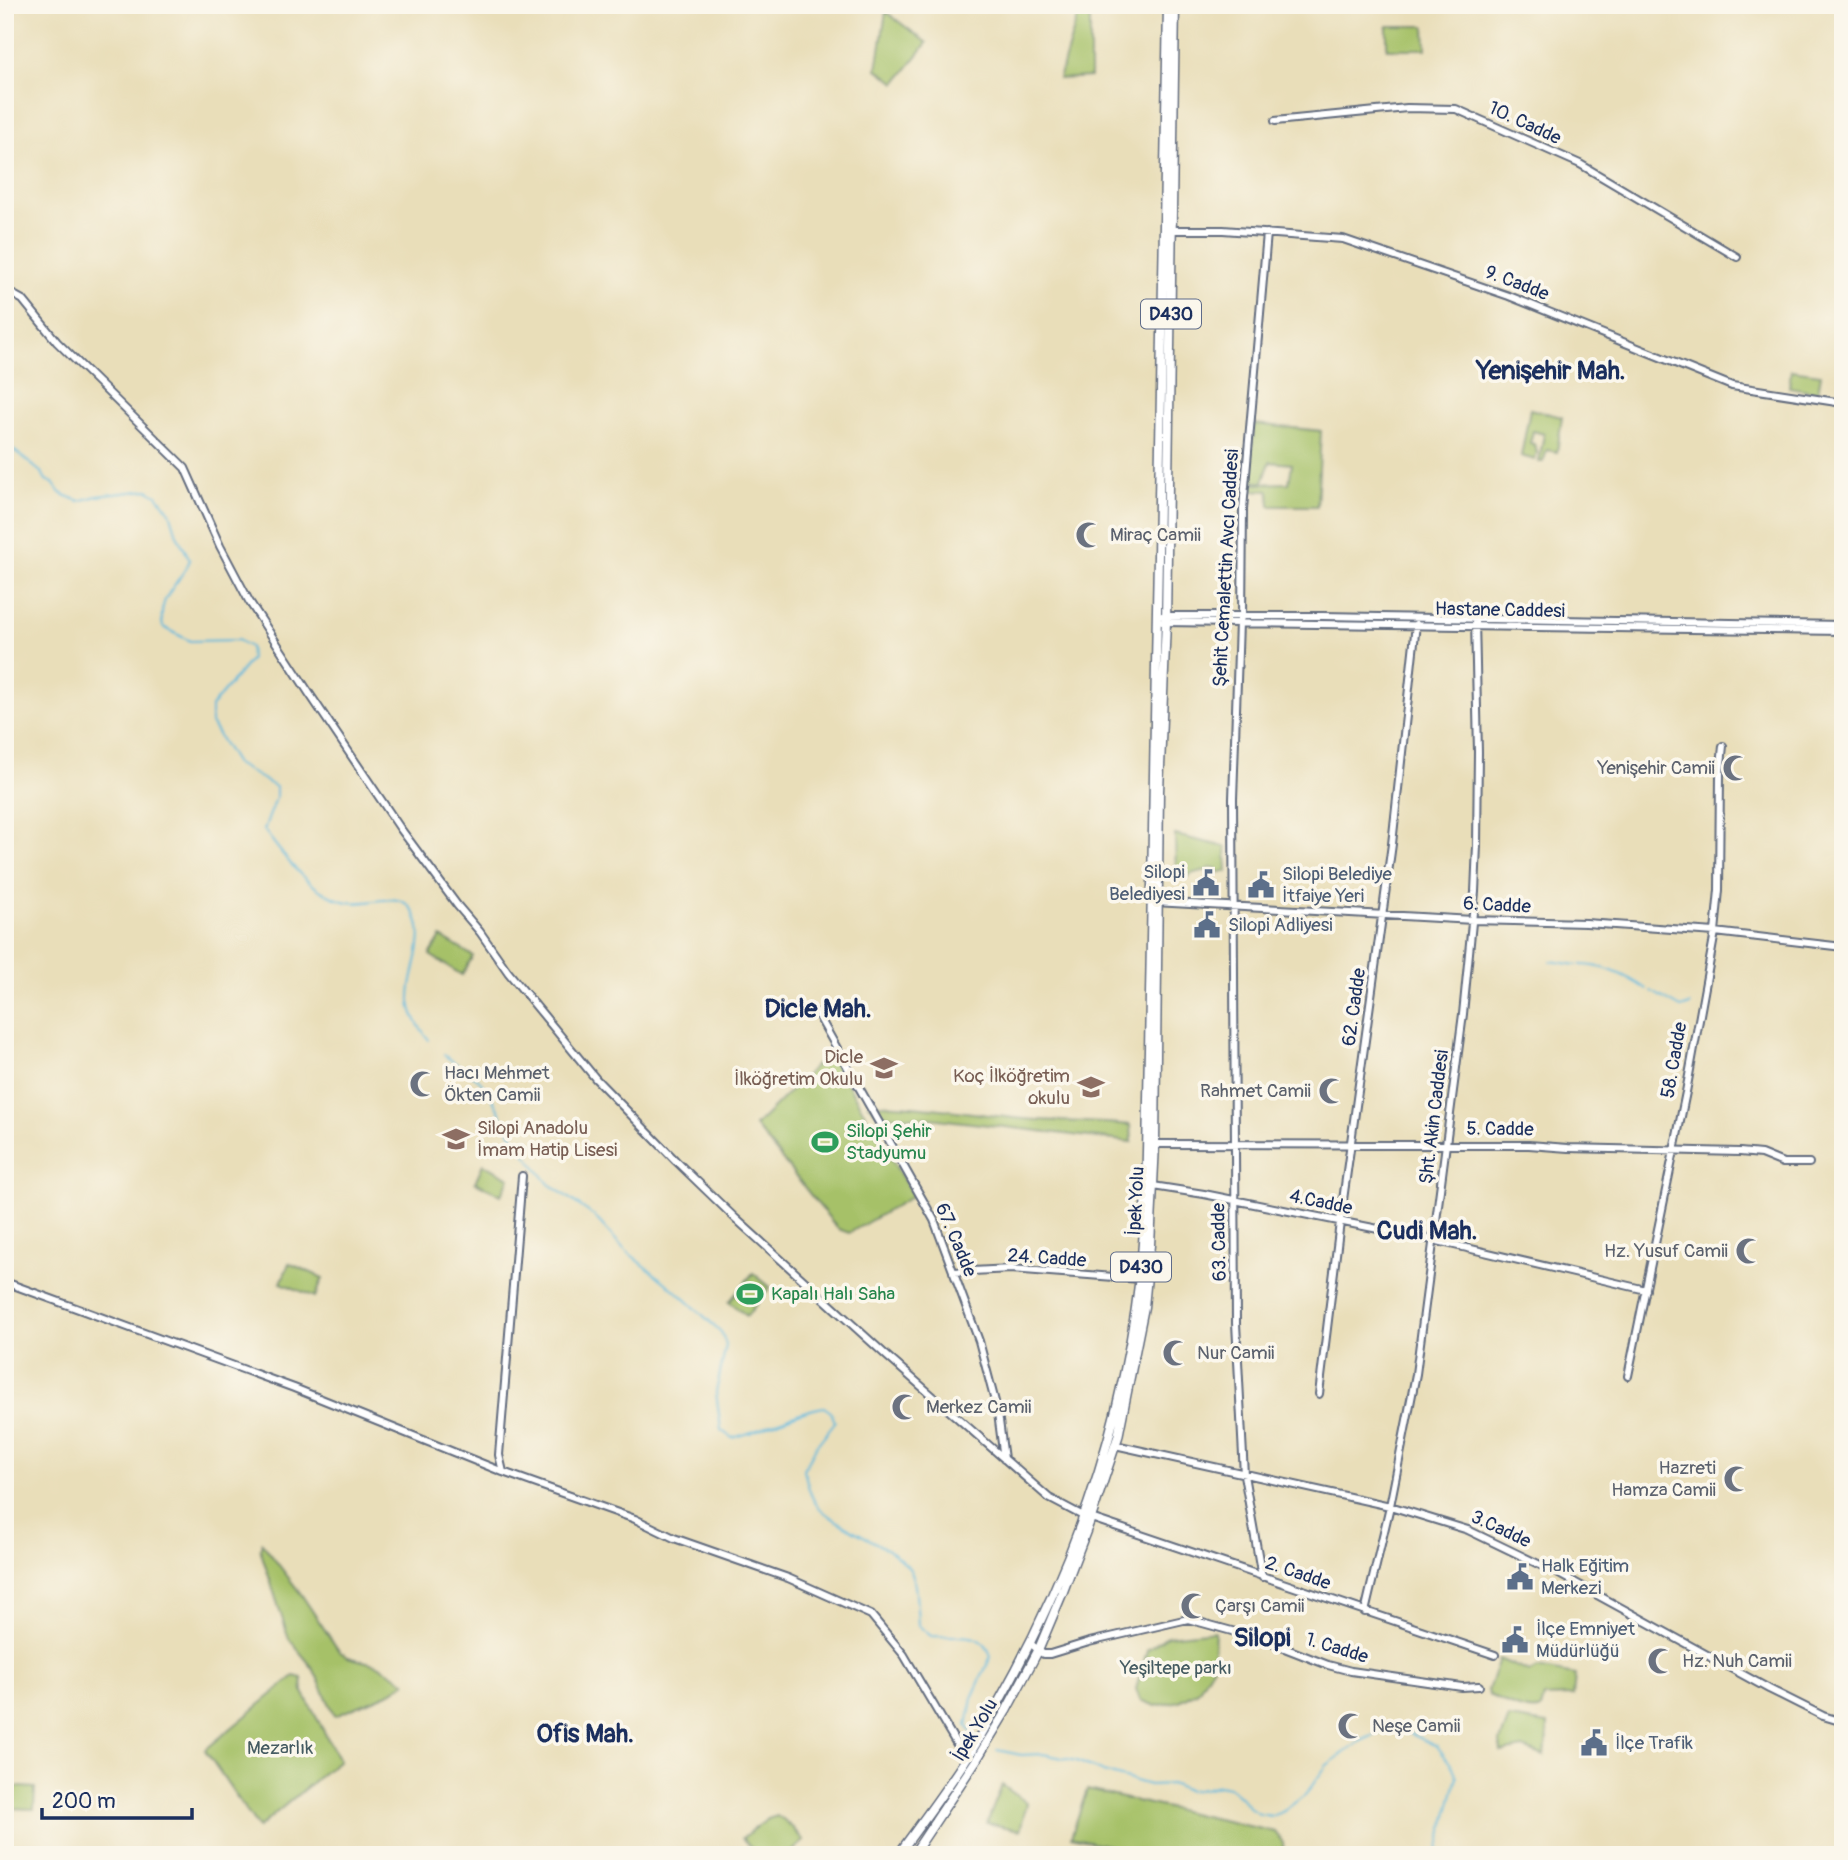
<svg xmlns="http://www.w3.org/2000/svg" width="1848" height="1860" font-family="Pangolin,sans-serif">
<style>
.green{fill:#a6c168;stroke:#607863;stroke-width:2}
.lines{fill:none;stroke-linecap:round;stroke-linejoin:round}
.stream{stroke:#5fb8dc;stroke-width:2}
.secondary-casing{stroke:#636c7e;stroke-width:10}
.highway-casing{stroke:#636c7e;stroke-width:11}
.secondary{stroke:#fff;stroke-width:6}
.highway{stroke:#fff;stroke-width:8}
.labels{text-anchor:middle;dominant-baseline:central;stroke-width:7;stroke-linejoin:round;paint-order:stroke}
.shield{fill:#fbf7ec;stroke:#5e6b89;stroke-width:2}
.shield-label{font-size:18px;font-weight:bold;fill:#1b2f5e}
.street-label{font-size:19px;fill:#1b2f5e;stroke:#fbf7ec}
.worship-label{font-size:19px;fill:#5b616d;stroke:#fbf7ec;text-anchor:start}
.service-label{font-size:19px;fill:#4e5e75;stroke:#fbf7ec;text-anchor:start}
.education-label{font-size:19px;fill:#785e54;stroke:#fbf7ec;text-anchor:end}
.leisure-label{font-size:19px;fill:#27864d;stroke:#fbf7ec;text-anchor:start}
.park-label{font-size:19px;fill:#455b61;stroke:#fbf7ec}
.district-label{font-size:26px;font-weight:bold;fill:#1b2f5e;stroke:#fbf7ec}
</style>
<rect width="100%" height="100%" fill="#fbf7ec"/>
<filter id="ink" filterUnits="userSpaceOnUse"><feTurbulence type="fractalNoise" baseFrequency=".0143" numOctaves="2"/><feDisplacementMap in="SourceGraphic" scale="14" xChannelSelector="R" yChannelSelector="G"/><feConvolveMatrix kernelMatrix="1 2 1 2 8 2 1 2 1" color-interpolation-filters="sRGB"/></filter>
<filter id="wash" filterUnits="userSpaceOnUse"><feTurbulence type="fractalNoise" baseFrequency=".00686" numOctaves="4" result="noise"/><feDisplacementMap in="SourceGraphic" scale="28" xChannelSelector="R" yChannelSelector="G"/><feGaussianBlur stdDeviation="1.57" result="paint"/><feColorMatrix in="noise" values="0 0 0 0 0 0 0 0 0 0 0 0 0 0 0 0 0 1.4 0 .05"/><feComposite in="paint" operator="in"/></filter>
<g filter="url(#wash)">
<rect width="100%" height="100%" fill="#e9deb9"/>
<path class="green" d="M1081 5H1090V77L1059 79Z
M886 12 927 43 896 83 877 69Z
M1387 26H1425L1426 49H1387Z
M1791 370 1821 374 1818 392 1789 387Z
M1530 409 1562 417 1557 452 1547 450 1543 462H1539L1544 434 1533 431 1530 443 1534 444 1537 452 1535 460 1521 456Z
M1254 424 1321 431 1317 506H1270L1269 491 1248 490V484L1289 483 1292 464 1270 462 1263 482H1249Z
M1841 636H1843V684L1831 670Z
M1175 835 1226 847 1227 872H1216V868H1209L1208 870 1190 874 1189 877 1176 876Z
M441 937 473 956 462 975 430 955Z
M829 1052 913 1196 849 1233 838 1229 755 1126Z
M868 1104C921 1104 971 1114 1024 1119 1059 1122 1095 1121 1131 1125L1132 1142 929 1118 879 1115Z
M483 1164 510 1178 501 1195 475 1182Z
M289 1263 323 1278 315 1297 281 1283Z
M753 1273 770 1287 747 1316 729 1302Z
M262 1543 301 1594 339 1651 348 1657 378 1665 406 1682 388 1694 335 1716 313 1668 289 1639 260 1549Z
M1215 1631 1213 1666 1198 1691 1179 1701 1156 1706 1140 1700 1136 1689 1147 1650 1167 1636Z
M1499 1659 1529 1672 1538 1668 1575 1675 1573 1696 1544 1697 1541 1709C1526 1715 1503 1701 1489 1695L1488 1690Z
M294 1676 302 1678 303 1692 339 1760 258 1828 205 1750Z
M1509 1718 1548 1724 1545 1756 1523 1748 1501 1752 1500 1742Z
M1002 1785 1027 1803 1020 1830 987 1823Z
M5 1786 35 1788 34 1809 5 1808Z
M1087 1790 1275 1832 1283 1843 1284 1855H1149L1071 1837Z
M777 1816 791 1826 804 1841 788 1855H758L742 1838 768 1819Z"/>
<g class="lines">
<path class="stream" d="M5 443 42 473 46 480 53 483 60 493 79 501 97 496 148 490 157 495 170 512 177 535 190 560C179 586 156 596 163 627L190 641 238 640 250 647 251 659 211 707V723L236 764 276 787V798L264 830C286 859 307 890 343 901 365 908 396 890 410 907 433 935 408 971 410 1002 412 1017 420 1028 429 1040
M1551 961 1577 965
M1581 965C1605 965 1627 976 1646 989
M1651 991 1681 1008 1690 1005
M444 1055 478 1079 489 1093 517 1143 549 1184 594 1216 625 1250 681 1295 721 1332 726 1345 716 1392 721 1430 732 1438C764 1431 792 1412 824 1407L831 1412 835 1422 817 1445 804 1469C807 1481 809 1495 817 1505 837 1529 905 1549 913 1576 917 1591 917 1610 918 1625L931 1636C954 1638 982 1628 991 1656L972 1698 967 1726 973 1734
M997 1750 1021 1755 1043 1754 1077 1761 1103 1772 1149 1785 1174 1784 1189 1791 1204 1789 1218 1785 1229 1787 1241 1797 1249 1808 1259 1814 1272 1816 1284 1811 1306 1794 1327 1765 1361 1741 1381 1732 1409 1733 1437 1746 1453 1767 1457 1777 1437 1855"/>
</g>
</g>
<g filter="url(#ink)">
<g class="lines">
<g class="secondary-casing">
<path id="secondary" d="M1275 121 1407 108 1456 109 1580 164 1737 257
M1172 230H1223L1343 239 1509 296 1732 386 1843 403
M5 290 23 300 57 342 185 468 220 546 249 601 309 693 400 828 457 905 480 932 508 972 596 1079 676 1161 735 1218 888 1357 1049 1498 1085 1517
M1162 616H1323L1843 625
M1162 622 1843 631
M1154 902 1473 920 1586 923 1715 932 1843 947
M817 1013 934 1220 979 1341 998 1413 1004 1459
M1152 1144 1529 1145 1568 1148 1740 1152 1761 1154 1783 1163H1809
M1153 1186 1204 1194 1433 1240 1646 1290
M953 1272 1011 1269 1140 1279
M5 1282 294 1388 503 1472 635 1519 674 1538 788 1578 871 1615 904 1655 959 1748 969 1755
M1628 1376 1686 1092 1715 932 1719 890 1720 774 1723 746
M1319 1394 1340 1222 1392 844 1416 624
M1115 1445 1390 1506 1468 1530 1561 1575 1769 1689 1823 1716 1843 1722
M503 1472 499 1455 522 1176
M1091 1518 1495 1655
M1262 1577 1244 1475 1236 1323 1233 799 1239 622 1242 616 1243 509 1267 233
M1365 1612 1390 1506 1416 1374 1463 1014 1475 892 1477 845 1478 752 1475 620
M1031 1644 1043 1654H1050L1089 1642 1188 1619 1261 1639 1328 1665 1351 1671 1462 1687 1479 1686"/>
</g>
<g class="highway-casing">
<path id="highway" d="M898 1855C922 1822 946 1790 968 1756 981 1737 991 1716 1002 1696 1074 1566 1123 1425 1140 1277 1148 1202 1147 1126 1149 1050L1168 5
M913 1855 977 1759 1006 1711 1038 1651 1062 1594 1091 1518 1118 1437 1144 1307 1150 1245 1155 1144 1159 791 1166 622 1175 5"/>
</g>
<use href="#secondary" class="secondary"/>
<use href="#highway" class="highway"/>
</g>
</g>
<defs>
<g id="mosque-bare" transform="scale(2.1)"><path d="M3.5-4.9A6 6 0 1 0 3.5 4.9A5 5 0 1 1 3.5-4.9Z" fill="#6b7280" stroke="#fbf7ec" stroke-width="2.5" paint-order="stroke"/></g>
<g id="civic-bare" transform="scale(2.1)"><path d="M-.6-6.5H3V-4.5H.6V-3L4-1V1h2V6H-6V1h2V-1L-.6-3ZM-1.2 2.5V6h2.4V2.5Z" fill="#5c6f8a" stroke="#fbf7ec" stroke-width="2.5" paint-order="stroke"/></g>
<g id="school-bare" transform="scale(2.1)"><path d="M0-5L7-2L0 1L-7-2ZM-4 1L0 2.5L4 1V4Q0 6-4 4Z" fill="#8d6e63" stroke="#fbf7ec" stroke-width="2.5" paint-order="stroke"/></g>
<g id="stadium-bare" transform="scale(2.1)"><path d="M0-5a6.5 5 0 1 0 0 10a6.5 5 0 1 0 0-10ZM-3.5-1.8h7v3.6h-7Z" fill="#2e9e5b" stroke="#fbf7ec" stroke-width="2.5" paint-order="stroke"/></g>
</defs>
<g fill-rule="evenodd">
<use href="#mosque-bare" x="1089" y="535"/>
<use href="#mosque-bare" x="1736" y="768"/>
<use href="#civic-bare" x="1206" y="883"/>
<use href="#civic-bare" x="1261" y="885"/>
<use href="#civic-bare" x="1207" y="925"/>
<use href="#school-bare" x="884" y="1068"/>
<use href="#mosque-bare" x="423" y="1084"/>
<use href="#school-bare" x="1091" y="1087"/>
<use href="#mosque-bare" x="1332" y="1091"/>
<use href="#school-bare" x="456" y="1139"/>
<use href="#stadium-bare" x="825" y="1142"/>
<use href="#mosque-bare" x="1749" y="1251"/>
<use href="#stadium-bare" x="750" y="1294"/>
<use href="#mosque-bare" x="1176" y="1353"/>
<use href="#mosque-bare" x="905" y="1407"/>
<use href="#mosque-bare" x="1737" y="1479"/>
<use href="#civic-bare" x="1520" y="1577"/>
<use href="#mosque-bare" x="1194" y="1606"/>
<use href="#civic-bare" x="1515" y="1640"/>
<use href="#mosque-bare" x="1661" y="1661"/>
<use href="#mosque-bare" x="1351" y="1726"/>
<use href="#civic-bare" x="1594" y="1743"/>
</g>
<g class="labels">
<g class="shield">
<rect x="1141" y="299.5" width="60" height="29" rx="5"/>
<rect x="1111" y="1252.5" width="60" height="29" rx="5"/>
</g>
<g class="shield-label">
<text x="1171" y="314">D430</text>
<text x="1141" y="1267">D430</text>
</g>
<g class="street-label">
<text transform="translate(1525 123) rotate(25)">10. Cadde</text>
<text transform="translate(1517 283) rotate(21)">9. Cadde</text>
<text transform="translate(1226 568) rotate(-87)">Şehit Cemalettin Avcı Caddesi</text>
<text transform="translate(1500 610) rotate(1)">Hastane Caddesi</text>
<text transform="translate(1497 905) rotate(3)">6. Cadde</text>
<text transform="translate(1354 1007) rotate(-82)">62. Cadde</text>
<text transform="translate(1674 1060) rotate(-80)">58. Cadde</text>
<text transform="translate(1434 1117) rotate(-83)">Şht. Akin Caddesi</text>
<text transform="translate(1500 1129) rotate(1)">5. Cadde</text>
<text transform="translate(1136 1201) rotate(-87)">İpek Yolu</text>
<text transform="translate(1321 1202) rotate(12)">4.Cadde</text>
<text transform="translate(956 1240) rotate(67)">67. Cadde</text>
<text transform="translate(1219 1242) rotate(-91)">63. Cadde</text>
<text transform="translate(1047 1258) rotate(4)">24. Cadde</text>
<text transform="translate(1501 1529) rotate(25)">3.Cadde</text>
<text transform="translate(1298 1573) rotate(19)">2. Cadde</text>
<text transform="translate(1337 1648) rotate(17)">1. Cadde</text>
<text transform="translate(975 1730) rotate(-59)">İpek Yolu</text>
</g>
<g class="worship-label">
<text x="1110" y="535">Miraç Camii</text>
<text x="1715" y="768" text-anchor="end">Yenişehir Camii</text>
<text x="444" y="1073">Hacı Mehmet<tspan x="444" dy="22">Ökten Camii</tspan></text>
<text x="1311" y="1091" text-anchor="end">Rahmet Camii</text>
<text x="1728" y="1251" text-anchor="end">Hz. Yusuf Camii</text>
<text x="1197" y="1353">Nur Camii</text>
<text x="926" y="1407">Merkez Camii</text>
<text x="1716" y="1468" text-anchor="end">Hazreti<tspan x="1716" dy="22">Hamza Camii</tspan></text>
<text x="1215" y="1606">Çarşı Camii</text>
<text x="1682" y="1661">Hz. Nuh Camii</text>
<text x="1372" y="1726">Neşe Camii</text>
</g>
<g class="service-label">
<text x="1185" y="872" text-anchor="end">Silopi<tspan x="1185" dy="22">Belediyesi</tspan></text>
<text x="1282" y="874">Silopi Belediye<tspan x="1282" dy="22">İtfaiye Yeri</tspan></text>
<text x="1228" y="925">Silopi Adliyesi</text>
<text x="1541" y="1566">Halk Eğitim<tspan x="1541" dy="22">Merkezi</tspan></text>
<text x="1536" y="1629">İlçe Emniyet<tspan x="1536" dy="22">Müdürlüğü</tspan></text>
<text x="1615" y="1743">İlçe Trafik</text>
</g>
<g class="education-label">
<text x="863" y="1057">Dicle<tspan x="863" dy="22">İlköğretim Okulu</tspan></text>
<text x="1070" y="1076">Koç İlköğretim<tspan x="1070" dy="22">okulu</tspan></text>
<text x="477" y="1128" text-anchor="start">Silopi Anadolu<tspan x="477" dy="22">İmam Hatip Lisesi</tspan></text>
</g>
<g class="leisure-label">
<text x="846" y="1131">Silopi Şehir<tspan x="846" dy="22">Stadyumu</tspan></text>
<text x="771" y="1294">Kapalı Halı Saha</text>
</g>
<g class="park-label">
<text x="1176" y="1668">Yeşiltepe parkı</text>
<text x="280" y="1748">Mezarlık</text>
</g>
<g class="district-label">
<text x="1551" y="371">Yenişehir Mah.</text>
<text x="818" y="1009">Dicle Mah.</text>
<text x="1427" y="1231">Cudi Mah.</text>
<text x="1262" y="1638">Silopi</text>
<text x="585" y="1734">Ofis Mah.</text>
</g>
</g>
<rect width="1848" height="1860" fill="none" stroke="#fbf7ec" stroke-width="28"/>
<path d="M42 1808v10h150v-10" fill="none" stroke="#1b2f5e" stroke-width="3.5"/>
<text x="52" y="1808" font-size="21" fill="#1b2f5e" stroke="#fbf7ec" stroke-width="5" paint-order="stroke">200 m</text>
</svg>
